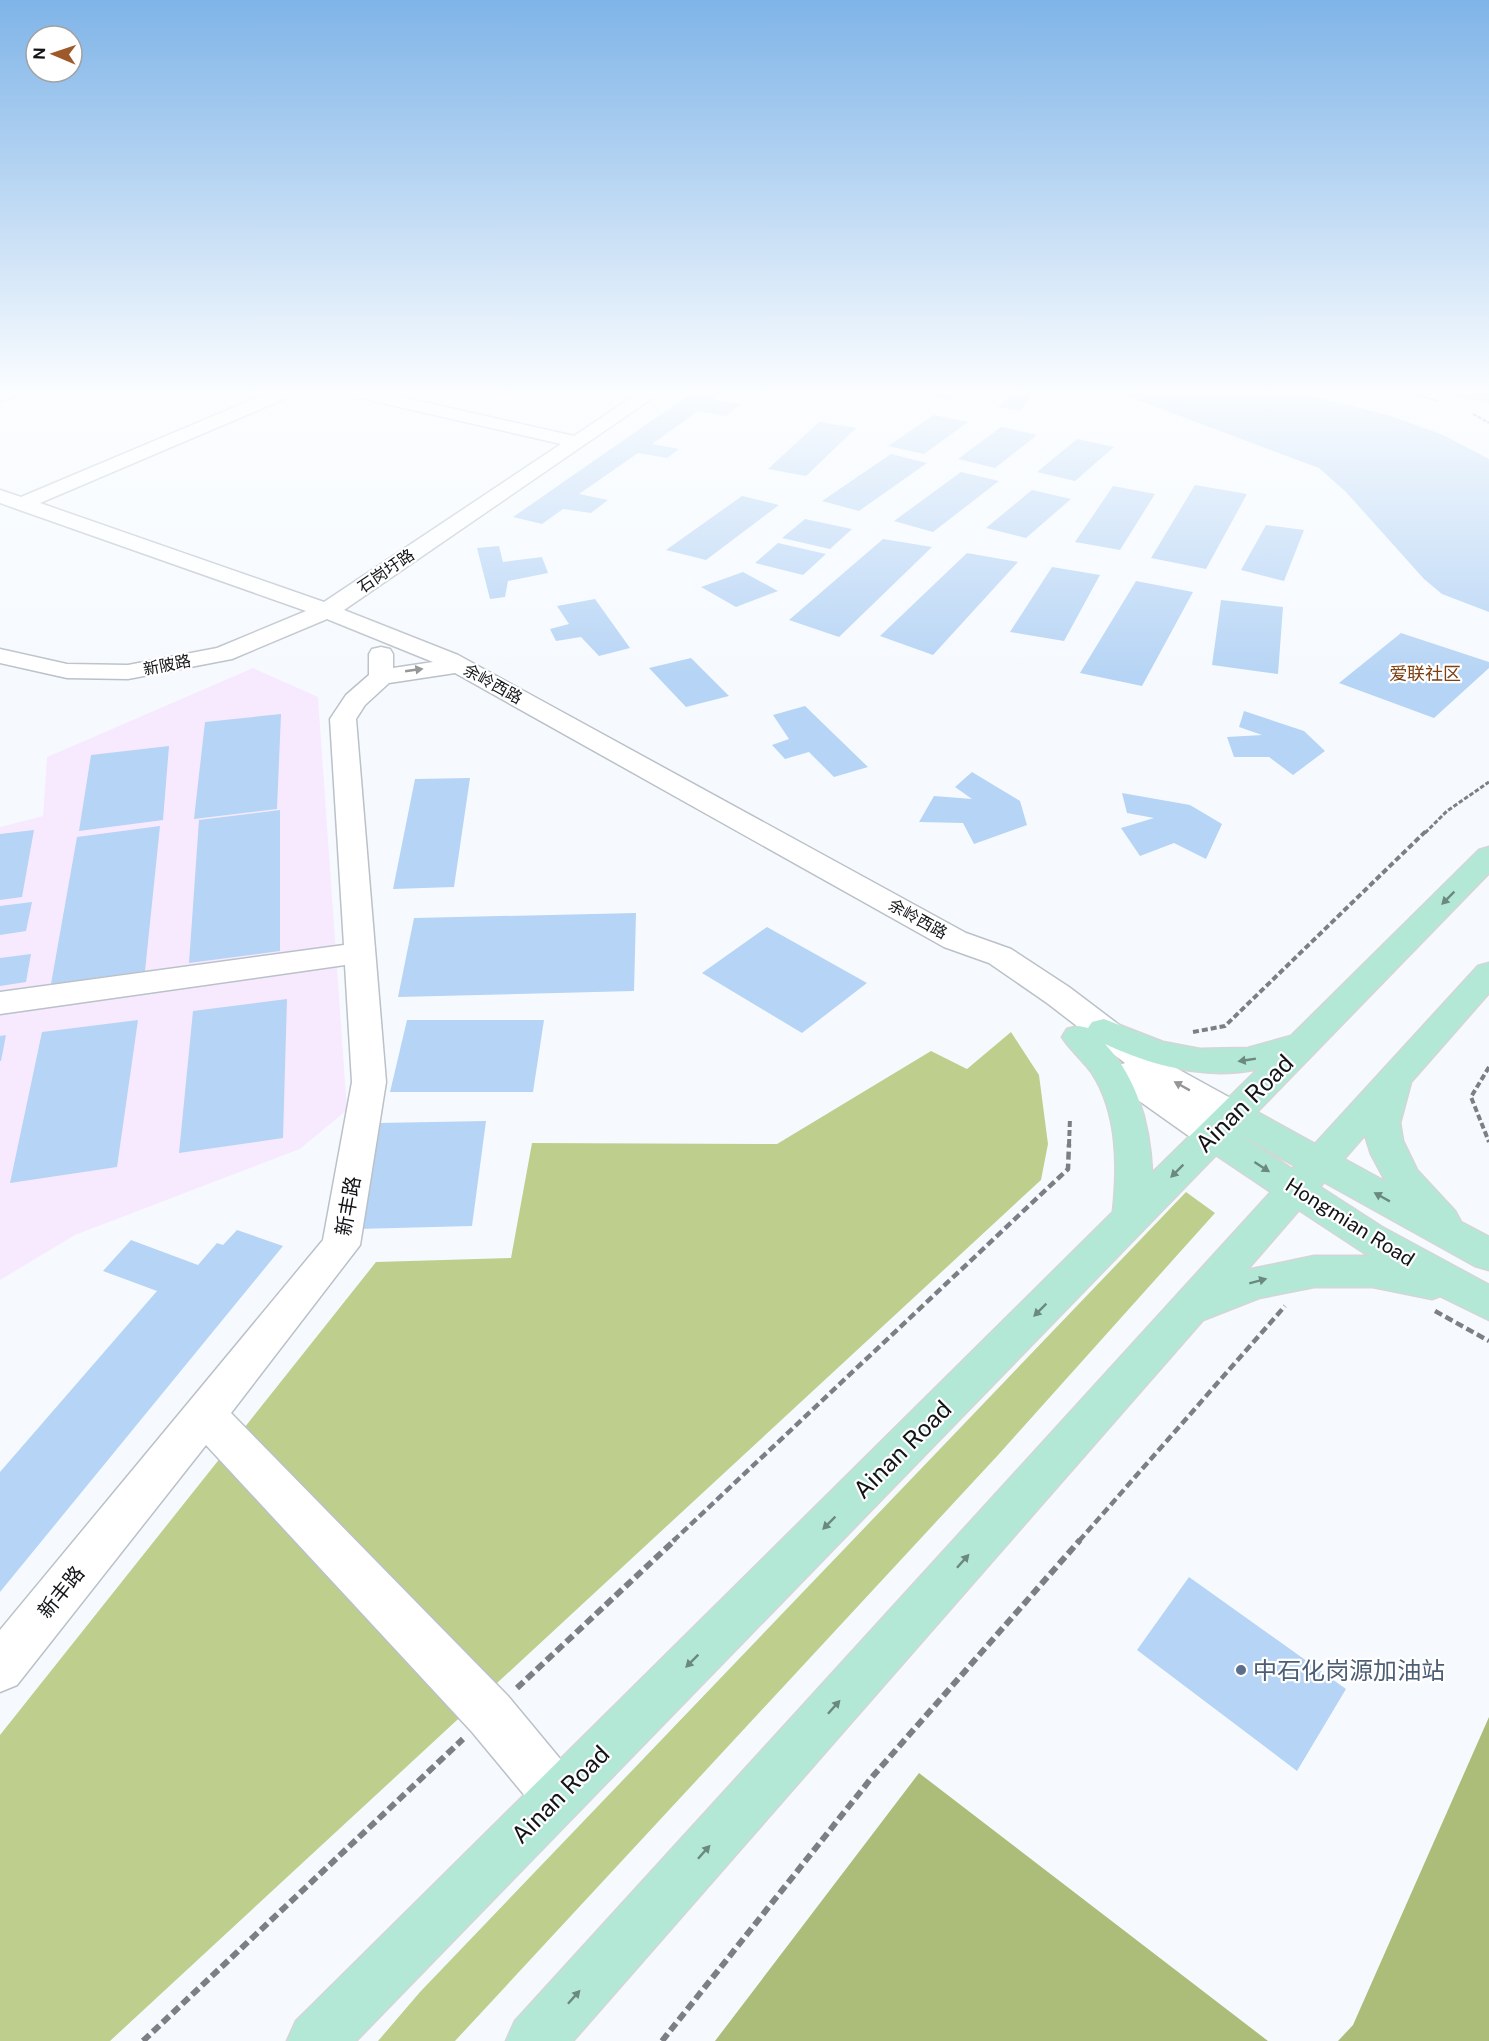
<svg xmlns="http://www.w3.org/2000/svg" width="1489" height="2041" font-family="'Public Sans','Noto Sans SC',sans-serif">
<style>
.industrial{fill:#f7eafe}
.green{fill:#becf8d}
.forest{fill:#abbd78}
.building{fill:#b6d4f5}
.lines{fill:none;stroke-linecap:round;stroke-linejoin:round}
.minor-casing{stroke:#bac1c8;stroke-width:3}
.major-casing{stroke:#d4d5d5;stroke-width:3}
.path-far4{stroke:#7c7f83;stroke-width:2;stroke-dasharray:4 1.5;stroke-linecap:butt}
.path-far3{stroke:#7c7f83;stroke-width:3;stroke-dasharray:4.5 2;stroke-linecap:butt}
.path-far2{stroke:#7c7f83;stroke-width:4;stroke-dasharray:6 3;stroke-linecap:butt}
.path-far1{stroke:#7c7f83;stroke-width:4.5;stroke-dasharray:8 4;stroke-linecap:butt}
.path{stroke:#7c7f83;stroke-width:6;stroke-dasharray:9 4.5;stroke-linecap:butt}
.minor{fill:#fff;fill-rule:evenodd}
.major{fill:#b4e8d6;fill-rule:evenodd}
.oneway{fill:#949597}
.oneway2{fill:#6b8980}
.service-dot{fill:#5c6f8a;stroke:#fff;stroke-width:2}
.labels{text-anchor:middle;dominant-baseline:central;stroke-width:4.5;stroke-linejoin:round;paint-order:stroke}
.far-street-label{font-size:16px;fill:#121417;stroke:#fff}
.far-quarter-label{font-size:18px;fill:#7c4013;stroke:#fff}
.street-label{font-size:20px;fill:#121417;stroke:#fff}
.near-street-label{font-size:24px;fill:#121417;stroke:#fff}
.near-service-label{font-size:24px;fill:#4e5e75;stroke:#fff;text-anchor:start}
</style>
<rect width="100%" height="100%" fill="#f6faff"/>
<path class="industrial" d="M253 668 318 697 347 1110 300 1149 75 1235 0 1280V827L43 816 47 757Z"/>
<path class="green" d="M1011 1032 1039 1075 1048 1144 1041 1180 110 2041H0V1735L376 1262 511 1258 532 1143 777 1144 931 1051 967 1069Z
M1186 1192 1215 1213 999 1454 455 2041H378L420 1992Z"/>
<path class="forest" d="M1489 1717V2041H1338L1353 2025Z
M919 1773 1268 2041H715Z"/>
<path class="building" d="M696 390H725L712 399 741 404 726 416 698 411 652 444 679 449 667 458 638 453 579 494 608 500 591 513 563 509 542 524 513 517Z
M939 390H962L951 400 932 396Z
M1015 390H1037L1020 411 998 407Z
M1111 390H1287L1388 415 1443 435 1489 459V612L1442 594 1424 579 1346 492 1319 468Z
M934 415 968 422 924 454 888 446Z
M819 422 856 428 806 476 768 469Z
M1001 427 1037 435 995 468 958 459Z
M1077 439 1114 447 1075 481 1037 472Z
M891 454 927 463 859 511 822 501Z
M961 472 999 481 933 532 894 521Z
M1195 485 1247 494 1206 569 1151 558Z
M1113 486 1155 494 1120 550 1075 542Z
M1032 490 1071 499 1026 538 986 528Z
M742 496 779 505 706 560 666 550Z
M805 519 852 529 830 549 782 538Z
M1266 525 1304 530 1284 581 1241 570Z
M883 539 932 547 839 637 789 620Z
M778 543 826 554 803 575 755 563Z
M499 546 503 562 542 557 548 573 508 581 505 597 490 599 477 548Z
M967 553 1018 562 933 655 880 636Z
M1052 567 1100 575 1064 641 1010 632Z
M743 572 778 591 736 607 701 587Z
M1136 581 1193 592 1142 686 1080 673Z
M595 599 630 648 599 656 581 637 556 641 550 629 569 624 557 606Z
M1221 600 1283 607 1278 674 1212 665Z
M1401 633 1489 662V668L1434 718 1339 683Z
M691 658 729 696 686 707 649 668Z
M805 706 868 767 834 777 809 752 785 759 772 745 789 739 773 715Z
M1244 711 1304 731 1325 751 1293 775 1269 757H1234L1227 737 1262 735 1239 727Z
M281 714 277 809 194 819 205 722Z
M169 746 163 820 79 831 91 755Z
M972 772 1020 801 1027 825 974 844 963 823 919 822 934 796 972 799 955 787Z
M470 778 454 887 393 889 415 779Z
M1122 793 1190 805 1222 824 1206 859 1174 843 1140 856 1121 828 1154 818 1127 813Z
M280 810V951L189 963 199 820Z
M160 826 145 971 51 984 77 837Z
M34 830 22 897 0 900V834Z
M32 902 26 931 0 935V906Z
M636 913 634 991 398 997 414 918Z
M767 927 867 983 802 1033 702 973Z
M31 954 26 982 0 986V958Z
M287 999 283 1138 179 1153 193 1011Z
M138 1020 117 1167 10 1183 42 1032Z
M407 1020H544L533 1092H390Z
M6 1035 1 1061H0V1036Z
M486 1121 472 1226 357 1229 378 1123Z
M237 1230 283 1246 0 1592V1472L157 1291 103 1271 131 1240 198 1265 217 1243 223 1245Z
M1189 1577 1346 1689 1297 1771 1137 1650Z"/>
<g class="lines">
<g class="minor-casing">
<path id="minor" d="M0 390H26L23 394 0 401Z
M275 390H299L296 394 40 503 324 602 561 444 347 395 338 390H370L574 436 643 390H664L344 610 458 655 966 933 1011 949 1069 987 1176 1068 1245 1106 1251 1115 1245 1124 1233 1128 1225 1125 1231 1135 1226 1144 1213 1148 1200 1144 1114 1083 1109 1075 1114 1067 1125 1063 1047 1003 989 963 944 947 455 673 389 683 365 705 356 719 386 1082 360 1245 231 1413 508 1696 576 1778 584 1796 576 1814 558 1822 540 1814 472 1732 206 1445 17 1685 0 1692V1630L323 1240 352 1082 345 965 0 1014V992L344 945 330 719 346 695 369 675V654L372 649 381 647 390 649 393 654V668L433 662 327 619 232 659 128 679 67 678 0 663V649L67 664 128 665 217 648 306 611 14 508 0 503V490L21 497Z"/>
</g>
<g class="major-casing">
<path id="major" d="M1447 390 1489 392V402L1450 394Z
M1489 847V873L1257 1112 1315 1144 1478 966 1489 963V993L1411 1082 1400 1123 1403 1141 1417 1170 1455 1211 1461 1222 1489 1237V1270L1475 1266 1324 1182 1320 1187 1382 1227 1489 1285V1320L1440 1296 1432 1299 1373 1287H1314L1259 1298 1203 1320 573 2041H506L515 2021 1271 1192 1216 1155 356 2041H287L296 2021 1113 1212C1118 1166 1118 1113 1092 1073 1083 1060 1070 1050 1062 1037L1067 1029 1079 1026 1088 1028 1092 1022 1104 1019 1163 1042 1200 1049 1248 1048 1291 1036 1479 850ZM1105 1044C1152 1066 1206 1080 1258 1069L1152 1173C1150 1126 1138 1079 1105 1044ZM1237 1133 1295 1166 1292 1169ZM1365 1135 1371 1154 1386 1182 1344 1159ZM1299 1210 1369 1256H1314L1247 1270Z"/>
</g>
<path class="path-far4" d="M1404 390 1437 401
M1473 414 1489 423"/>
<path class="path-far3" d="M1425 833 1447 811 1489 782"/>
<path class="path-far2" d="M1193 1032 1225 1026 1426 831
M1489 1067 1471 1097 1489 1142
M1069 1145 1070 1118"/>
<path class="path-far1" d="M1435 1311 1489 1341
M673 1541 1068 1169 1069 1144
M1079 1541 1285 1306"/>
<path class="path" d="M517 1688 675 1540
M143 2041 463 1739
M662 2041 873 1776 1080 1540"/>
<use href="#minor" class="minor"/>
<use href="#major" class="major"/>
</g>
<defs><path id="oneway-solid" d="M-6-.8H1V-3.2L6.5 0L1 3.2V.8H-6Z" transform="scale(1.5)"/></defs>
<g class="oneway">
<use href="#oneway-solid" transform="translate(414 670) rotate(-8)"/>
<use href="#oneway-solid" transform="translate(1182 1086) rotate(-151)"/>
</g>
<g class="oneway2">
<use href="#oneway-solid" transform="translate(1448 898) rotate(135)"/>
<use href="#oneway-solid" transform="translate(1247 1060) rotate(171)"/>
<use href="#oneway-solid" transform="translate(1262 1167) rotate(33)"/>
<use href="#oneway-solid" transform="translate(1177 1171) rotate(135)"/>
<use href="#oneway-solid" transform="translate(1382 1197) rotate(-151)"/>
<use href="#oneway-solid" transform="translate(1258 1281) rotate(-15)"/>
<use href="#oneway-solid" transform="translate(1040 1310) rotate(135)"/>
<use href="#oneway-solid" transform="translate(829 1523) rotate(135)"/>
<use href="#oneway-solid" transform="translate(963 1561) rotate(-48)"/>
<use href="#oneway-solid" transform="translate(692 1661) rotate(135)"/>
<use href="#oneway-solid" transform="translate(834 1707) rotate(-48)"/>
<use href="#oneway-solid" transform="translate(704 1852) rotate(-48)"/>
<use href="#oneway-solid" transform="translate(574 1997) rotate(-48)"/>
</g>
<linearGradient id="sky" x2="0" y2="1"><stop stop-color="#7fb4e8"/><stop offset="0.58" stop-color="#fbfdff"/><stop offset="1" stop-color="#fbfdff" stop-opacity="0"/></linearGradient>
<rect width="1489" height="676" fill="url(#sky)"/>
<circle class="service-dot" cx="1241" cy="1670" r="6"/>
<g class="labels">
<g class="far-street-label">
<text transform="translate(386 571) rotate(-34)">石岗圩路</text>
<text transform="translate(167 665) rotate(-11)">新陂路</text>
<text transform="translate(493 684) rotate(29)">余岭西路</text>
<text transform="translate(918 919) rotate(29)">余岭西路</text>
</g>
<g class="far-quarter-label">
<text x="1425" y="673">爱联社区</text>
</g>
<g class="street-label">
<text transform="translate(348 1206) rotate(-80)">新丰路</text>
<text transform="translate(1350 1222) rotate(32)">Hongmian Road</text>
<text transform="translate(61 1592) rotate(-51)">新丰路</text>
</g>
<g class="near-street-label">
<text transform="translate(1244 1103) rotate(-45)">Ainan Road</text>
<text transform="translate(902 1449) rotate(-45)">Ainan Road</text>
<text transform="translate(560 1794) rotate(-45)">Ainan Road</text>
</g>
<g class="near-service-label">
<text x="1253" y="1670">中石化岗源加油站</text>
</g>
</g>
<g transform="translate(54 54) rotate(272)"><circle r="28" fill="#ffffff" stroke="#a0a1a2" stroke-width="1.5"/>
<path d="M0-4.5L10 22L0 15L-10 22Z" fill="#9d592a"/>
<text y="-9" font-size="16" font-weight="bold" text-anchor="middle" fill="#121417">N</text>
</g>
</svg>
